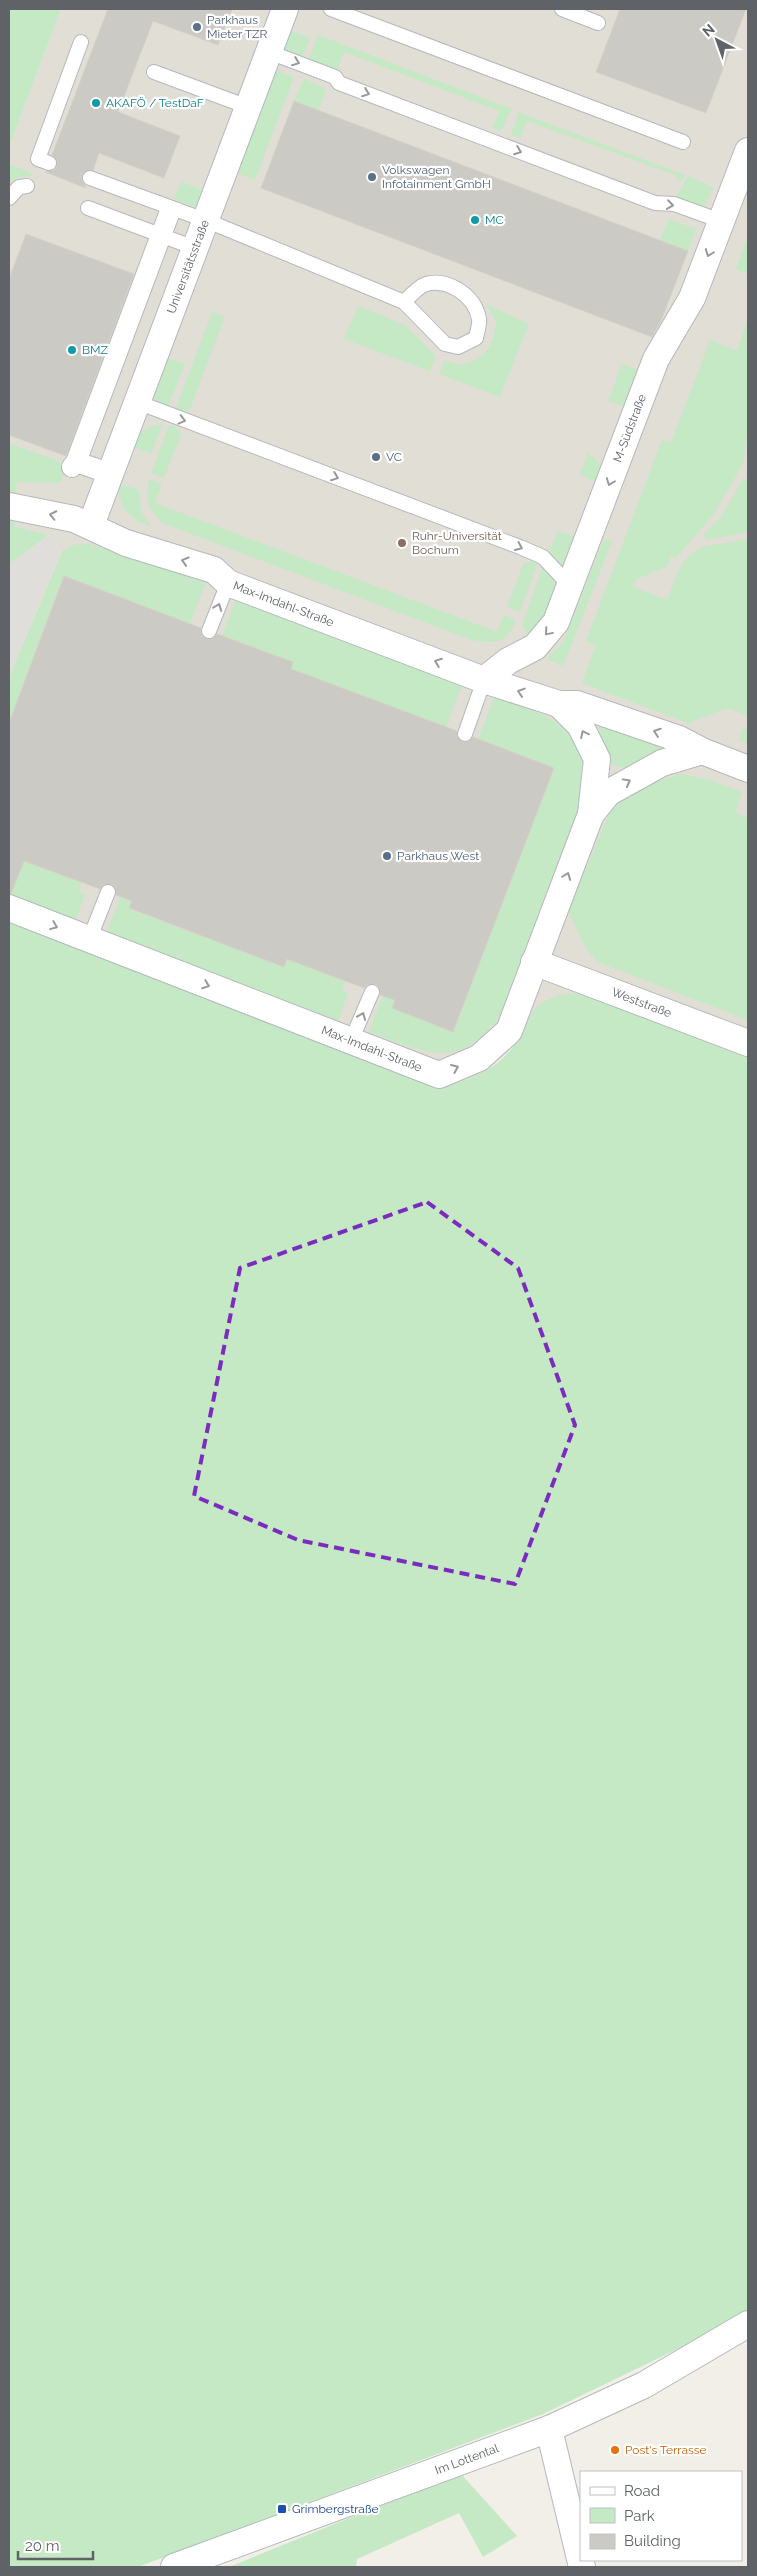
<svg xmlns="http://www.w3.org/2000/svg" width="757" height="2576" font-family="Raleway,sans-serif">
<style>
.industrial{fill:#e0deda}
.education{fill:#e1ded6}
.green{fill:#c5e8c5}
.building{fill:#cccac5;stroke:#d6d1c6}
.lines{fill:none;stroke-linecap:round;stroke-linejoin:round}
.service-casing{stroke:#b5b8bc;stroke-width:16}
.pedestrian-casing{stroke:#b5b8bc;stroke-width:22}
.minor-casing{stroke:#b5b8bc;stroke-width:28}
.service{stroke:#fff;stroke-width:14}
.pedestrian{stroke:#fff;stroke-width:20}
.minor{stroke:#fff;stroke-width:26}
.oneway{stroke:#979a9d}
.marked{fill:none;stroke:#7b2cbf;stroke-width:4;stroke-dasharray:10 6;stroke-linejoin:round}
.service-dot{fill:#5c6f8a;stroke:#fff;stroke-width:2}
.culture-dot{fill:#0f9aa8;stroke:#fff;stroke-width:2}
.education-dot{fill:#8d6e63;stroke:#fff;stroke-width:2}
.food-dot{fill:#e8710a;stroke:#fff;stroke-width:2}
.transit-dot{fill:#1a4fb4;stroke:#fff;stroke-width:2}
.labels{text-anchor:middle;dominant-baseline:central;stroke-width:4.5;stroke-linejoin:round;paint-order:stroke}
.service-label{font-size:12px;fill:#4e5e75;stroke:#fff;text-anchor:start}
.culture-label{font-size:12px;fill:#0d838f;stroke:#fff;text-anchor:start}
.street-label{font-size:12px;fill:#5f6368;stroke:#fff}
.education-label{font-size:12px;fill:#785e54;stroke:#fff;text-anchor:start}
.food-label{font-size:12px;fill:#c56008;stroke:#fff;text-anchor:start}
.transit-label{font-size:12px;fill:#164399;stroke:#fff;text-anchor:start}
</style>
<rect width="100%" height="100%" fill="#f1efe8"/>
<path class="industrial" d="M49 535 61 552 9 677V564Z"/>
<path class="education" d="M61 9H748V1073L520 1033 508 1052 483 1074 452 1084H434L9 923V677L61 552 49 535 14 526 17 482 9 469V148Z"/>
<path class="green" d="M9 9H61L9 148Z
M289 30 310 38 302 57 281 49Z
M318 35 512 109 501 131 493 128 499 111 344 52 337 70 309 59Z
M273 69 294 77 255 180 234 172Z
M304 79 327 89 318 111 294 101Z
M518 112 685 175 684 179 676 182 678 176 527 121 520 138 511 135Z
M9 164 32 173 31 176 17 177 9 183Z
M688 176 713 187 704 208 676 197Z
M181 182 203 190 196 207 174 199Z
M669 219 696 229 688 251 660 240Z
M748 236V274L736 269Z
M486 304 529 324 500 397 439 374 445 360 462 365C485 358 495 345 496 321Z
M358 306 405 325 436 356 430 371 344 339Z
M212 312 225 317 190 409 184 413 175 411Z
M748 319V429L743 464 713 515 676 558 671 556 667 567 636 579 633 587 667 600C675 581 682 551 706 546 720 543 735 543 748 538V716L728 708 688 723 582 683 596 645 586 641 662 440 671 443 710 340 737 351Z
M165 357 185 364 168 407 155 399 151 390Z
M622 364 643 372 629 408 608 401Z
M163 424 151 454 130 445C137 431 148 426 163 424Z
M169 425 175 426 181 435 164 478 151 473Z
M9 443 68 465 60 483 17 482 14 526 49 535 9 564Z
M588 453C599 462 605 468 602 484L580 475Z
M149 479 162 484 155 503 497 632 504 615 516 620C507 644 495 644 472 640L165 524C147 510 145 501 149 479Z
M747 479 748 532 706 540 704 533 720 519 742 481Z
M118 483 139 490 142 513 151 527C128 518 119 508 118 483Z
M558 531 580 539 568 571 549 552Z
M604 539 612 541 563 666 547 659 564 641Z
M89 544 206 582 190 624 64 576 9 723V677L62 552 71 545Z
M530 561 538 563 520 612 507 607 523 564Z
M543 566C571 594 549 612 532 638L523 628V622Z
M238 594 462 685 446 727 221 943 284 967 287 959 345 981 342 991 348 993 338 1022 106 935 120 897 132 901 129 909 190 932 293 663 222 636Z
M495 696C531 710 580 721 586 768 587 776 584 786 584 795L502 1013C460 1073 427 1053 369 1032L383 995 395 1000 392 1008 453 1031 554 768 478 739Z
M597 722 668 748C649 759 633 773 612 765L604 749Z
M743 728 748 730V744L739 740Z
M680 774 710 780 742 792 735 812 748 818V1020L598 962 586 949 568 911 612 807 650 784Z
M24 861 82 883 79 892 85 895 74 924 9 899V865L20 870Z
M9 923 434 1084C462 1084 489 1074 508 1053 532 1025 525 999 570 994 585 992 613 1006 628 1011 668 1027 708 1042 748 1058V2315L543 2414 138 2567H9Z
M460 2473 517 2536 483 2557 459 2513 357 2559 356 2567H229Z"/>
<path class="building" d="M108 9H232L218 45 153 21 118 112 180 136 164 178 99 153 93 170H88L82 175V180L86 188 45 172 54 170 57 166V161L52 155Z
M620 9H746L706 113 596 72Z
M294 101 688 251 661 321 652 337 261 188Z
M26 234 134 274 66 456 9 435V279Z
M64 576 201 628 202 636 206 639 214 638 217 634 293 662 291 669 457 731V736L462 742H467L473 737 554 768 453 1032 392 1008 395 1000 380 995 379 987 375 984 367 985 364 988 287 959 284 967 129 908 132 901 116 895 115 887 111 884 103 885 100 889 24 861 11 894 9 893V723Z"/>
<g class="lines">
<g class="service-casing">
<path id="service" d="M331 9 683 142
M562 9 598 23
M269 52 335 77 339 83 655 203 674 204 721 221
M154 72 248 107
M49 163 38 159 81 42
M90 178 205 220 404 302 445 344 458 347 476 338C477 332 480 324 479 319 475 295 447 278 426 284 418 287 410 296 404 302
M9 198 19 187 27 186
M88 208 195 248
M137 402 520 547 543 557 571 587
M209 631 228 583
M465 734 484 680
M89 940 108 892
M351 1041 372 992"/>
</g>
<g class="pedestrian-casing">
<path id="pedestrian" d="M76 462 169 214
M72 467 76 462 97 469"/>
</g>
<g class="minor-casing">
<g id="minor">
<path id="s1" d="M9 506 74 519 126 543 214 570 228 583 484 680 559 704H577L679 739 702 751 748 769"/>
<path id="s2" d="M91 525 285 9"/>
<path id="s3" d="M484 680 508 661 535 647 556 622 656 359 692 298 748 151"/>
<path d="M591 814 608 793 662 763 702 751"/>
<path id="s4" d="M9 908 439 1075 479 1058 509 1031 591 814 597 759 580 725 559 704"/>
<path id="s5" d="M534 962 748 1043"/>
<path d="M549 2429 582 2567"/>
<path id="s6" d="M174 2567 549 2429 644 2385 748 2324"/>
</g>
</g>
<use href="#service" class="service"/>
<use href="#pedestrian" class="pedestrian"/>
<use href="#minor" class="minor"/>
</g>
<defs><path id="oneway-chevron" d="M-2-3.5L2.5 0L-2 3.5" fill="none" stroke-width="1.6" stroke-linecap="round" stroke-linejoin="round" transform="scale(1.25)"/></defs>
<g class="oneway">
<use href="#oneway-chevron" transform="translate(296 62) rotate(21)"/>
<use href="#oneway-chevron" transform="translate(366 93) rotate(21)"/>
<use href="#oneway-chevron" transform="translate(518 151) rotate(21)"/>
<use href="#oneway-chevron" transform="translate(670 205) rotate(8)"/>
<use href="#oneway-chevron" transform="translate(709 253) rotate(111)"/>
<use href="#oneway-chevron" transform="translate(182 420) rotate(15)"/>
<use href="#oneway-chevron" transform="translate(335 477) rotate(21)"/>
<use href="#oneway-chevron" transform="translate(610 482) rotate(111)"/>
<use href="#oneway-chevron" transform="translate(53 515) rotate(-168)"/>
<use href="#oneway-chevron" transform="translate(519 547) rotate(24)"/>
<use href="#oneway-chevron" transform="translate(185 561) rotate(-163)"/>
<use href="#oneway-chevron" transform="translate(218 607) rotate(-69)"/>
<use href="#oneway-chevron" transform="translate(548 632) rotate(130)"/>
<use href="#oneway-chevron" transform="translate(438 662) rotate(-159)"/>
<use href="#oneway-chevron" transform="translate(521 692) rotate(-162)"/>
<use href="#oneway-chevron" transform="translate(657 732) rotate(-161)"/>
<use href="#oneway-chevron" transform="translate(584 734) rotate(-116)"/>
<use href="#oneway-chevron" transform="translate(627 782) rotate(-29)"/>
<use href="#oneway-chevron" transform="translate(567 876) rotate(-69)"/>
<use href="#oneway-chevron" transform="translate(54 926) rotate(22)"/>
<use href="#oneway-chevron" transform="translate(206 985) rotate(21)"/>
<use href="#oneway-chevron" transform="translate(362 1016) rotate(-68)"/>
<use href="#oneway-chevron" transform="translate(455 1068) rotate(-23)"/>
</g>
<path class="marked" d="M427 1202 518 1268 575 1425 515 1584 298 1540 194 1496 240 1268Z"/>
<g class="service-dot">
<circle cx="197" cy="27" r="5"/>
<circle cx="372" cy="177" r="5"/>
<circle cx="376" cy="457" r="5"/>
<circle cx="387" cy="856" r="5"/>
</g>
<g class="culture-dot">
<circle cx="96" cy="103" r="5"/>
<circle cx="475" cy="220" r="5"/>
<circle cx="72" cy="350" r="5"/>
</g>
<circle class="education-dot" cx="402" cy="543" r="5"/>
<circle class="food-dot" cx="615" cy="2450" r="5"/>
<rect class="transit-dot" x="277" y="2504" width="10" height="10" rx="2.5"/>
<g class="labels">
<g class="service-label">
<text x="207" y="20">Parkhaus<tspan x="207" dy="14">Mieter TZR</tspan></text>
<text x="382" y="170">Volkswagen<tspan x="382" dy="14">Infotainment GmbH</tspan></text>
<text x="386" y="457">VC</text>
<text x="397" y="856">Parkhaus West</text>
</g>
<g class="culture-label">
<text x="106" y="103">AKAFÖ / TestDaF</text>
<text x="485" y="220">MC</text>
<text x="82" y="350">BMZ</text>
</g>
<g class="street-label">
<text stroke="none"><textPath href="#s2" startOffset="276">Universitätsstraße</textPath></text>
<text stroke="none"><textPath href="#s3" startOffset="301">M-Südstraße</textPath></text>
<text stroke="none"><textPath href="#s1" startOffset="294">Max-Imdahl-Straße</textPath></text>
<text stroke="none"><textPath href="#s5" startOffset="115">Weststraße</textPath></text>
<text stroke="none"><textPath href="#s4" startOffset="389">Max-Imdahl-Straße</textPath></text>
<text stroke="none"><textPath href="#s6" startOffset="312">Im Lottental</textPath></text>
</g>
<g class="education-label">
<text x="412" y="536">Ruhr-Universität<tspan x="412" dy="14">Bochum</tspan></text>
</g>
<g class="food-label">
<text x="625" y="2450">Post's Terrasse</text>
</g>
<g class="transit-label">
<text x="292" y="2509">Grimbergstraße</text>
</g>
</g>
<rect width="757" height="2576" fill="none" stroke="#5f6368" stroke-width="20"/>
<rect x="580" y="2471" width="162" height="90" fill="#ffffff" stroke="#bfc1c3"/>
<rect x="590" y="2487" width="25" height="8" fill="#ffffff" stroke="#bfc1c3"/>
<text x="624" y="2496" font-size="15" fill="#5f6368">Road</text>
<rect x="590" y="2508" width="25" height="15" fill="#c5e8c5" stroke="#bfc1c3"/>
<text x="624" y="2521" font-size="15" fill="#5f6368">Park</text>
<rect x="590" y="2534" width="25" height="15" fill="#cccac5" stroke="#bfc1c3"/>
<text x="624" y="2546" font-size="15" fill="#5f6368">Building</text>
<g transform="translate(717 40) rotate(319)" stroke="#ffffff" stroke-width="4" paint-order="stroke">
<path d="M0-4L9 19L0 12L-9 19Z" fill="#5f6368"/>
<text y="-8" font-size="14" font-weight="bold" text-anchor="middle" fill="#5f6368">N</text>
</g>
<path d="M18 2551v8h75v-8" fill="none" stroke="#5f6368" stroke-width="2.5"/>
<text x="25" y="2551" font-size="15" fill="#5f6368" stroke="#ffffff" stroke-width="4" paint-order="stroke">20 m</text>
</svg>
